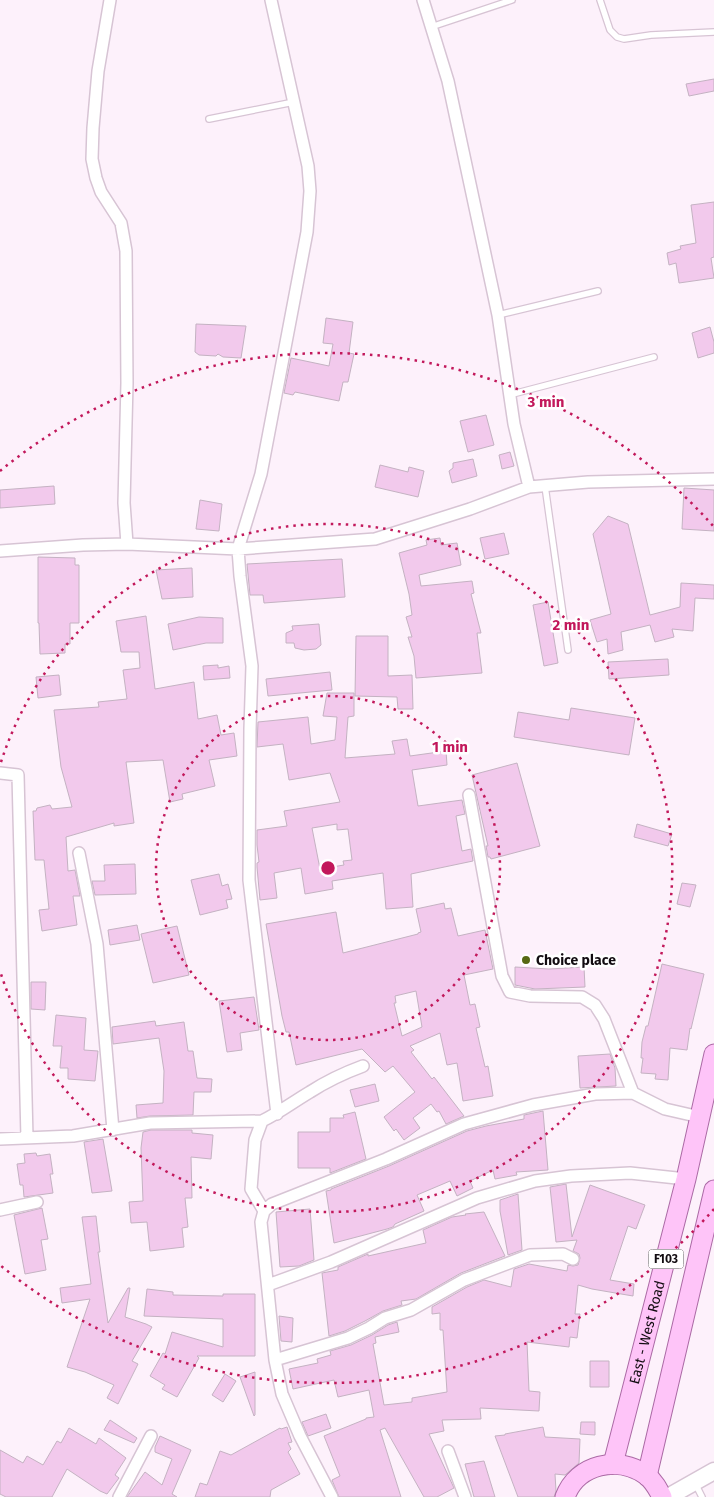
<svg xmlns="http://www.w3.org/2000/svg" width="714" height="1497" font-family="'Fira Sans',sans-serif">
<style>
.building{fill:#f2c9ec;stroke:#c4b2c2;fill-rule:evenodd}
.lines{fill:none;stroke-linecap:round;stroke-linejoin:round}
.lane-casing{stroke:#d7c4d4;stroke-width:8}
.street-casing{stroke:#d7c4d4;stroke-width:14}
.secondary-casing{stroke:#d7c4d4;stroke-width:19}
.primary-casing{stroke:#ab6aa5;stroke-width:21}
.lane{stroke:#fff;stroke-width:5.5}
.street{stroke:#fff;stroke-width:11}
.secondary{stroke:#fff;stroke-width:16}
.primary{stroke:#fec4f8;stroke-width:19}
.ring{fill:none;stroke:#c2185b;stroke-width:2.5;stroke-dasharray:2.5 5}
.poi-dot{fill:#566813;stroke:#fff;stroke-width:2}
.labels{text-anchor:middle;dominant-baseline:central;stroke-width:5;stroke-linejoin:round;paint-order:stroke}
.shield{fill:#fff;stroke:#595558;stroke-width:1}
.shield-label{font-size:12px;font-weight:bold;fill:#120c11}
.poi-label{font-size:14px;font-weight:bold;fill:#120c11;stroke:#fff;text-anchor:start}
.street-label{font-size:14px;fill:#120c11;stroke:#fff}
.centre{fill:#c2185b;stroke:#fff;stroke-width:2.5}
.ring-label{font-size:15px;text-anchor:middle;font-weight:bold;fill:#c2185b;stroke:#fff;stroke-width:5;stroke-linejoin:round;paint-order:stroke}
</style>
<rect width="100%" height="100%" fill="#fdf1fb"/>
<path class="building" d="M714 79V91L689 96 686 84Z
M714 202V257L711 258 714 278 679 283 676 263 669 265 667 253 681 249 680 246 696 243 691 205Z
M326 318 353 322 349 353 354 354 348 382H343L339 401 295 392 293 395 284 393 291 358 329 366 333 344 323 343Z
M196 324 246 326 241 358 223 357 218 354 216 356 199 355 195 352Z
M710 327 714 342V353L698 358 692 333Z
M486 415 494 445 468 452 460 421Z
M510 452 514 466 502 469 499 455Z
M473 459 477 476 452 483 449 471 453 468V463Z
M380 465 408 472 409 467 424 471 418 497 375 487Z
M54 486 55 504 0 508V490Z
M684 488 714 490V531L682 529Z
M200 500 222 504 219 531 196 529Z
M608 516 628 524 650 615 680 607 681 583 714 585V599L695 598 693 631 672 629 674 637 655 642 650 625 621 632 623 650 608 654 607 639 597 642 590 620 611 614 593 534Z
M504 533 509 554 485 559 480 538Z
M440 538 441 545 457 543 461 565 419 575 421 586 472 581 474 593 471 594 481 633H477L482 673 416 678 414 656 408 637H412L406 617 412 615 409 594 399 553 427 545 426 540Z
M38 557 75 558V565H79V623H70V644H65V653L40 654 39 623H38Z
M342 559 345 597 264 603 263 595H250L247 564Z
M192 568 193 597 162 599 156 570Z
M548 602 558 663 544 666 533 605Z
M146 616 155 689 194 682 198 719 217 715 221 735 234 733 237 756 209 760 215 786 182 794 183 799 170 802 163 760 126 762 134 823 114 826V823L66 837 68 871 75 870 80 896H73L77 925 42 931 39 910 49 909 44 860H35L33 811H36L37 808 50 805 52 809 72 807 61 767 54 710 99 707 98 702 127 699 123 670 140 668 139 652H121L116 621Z
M199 617 223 618V643H206L173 650 168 624Z
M319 624 321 645 316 649 304 650 295 648 294 643H286V633L293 630 292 626Z
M356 636H388V676L412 675 413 709H398L397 697 355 696Z
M668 659 669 675 609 679 608 662Z
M218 665V668L229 666 230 678 204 680 203 666Z
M330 672 332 690 268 696 266 679Z
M59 675 61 695 38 698 36 677Z
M327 693H354V716L348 717 345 758 395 754 392 741 407 739 410 756 446 751 447 765 412 770 418 806 462 800 465 814 456 816 462 851 471 849 473 861 411 874 413 907 386 909 383 873 332 881 333 889 305 894 301 868 274 873 277 898 260 900 257 867V863L259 862 257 845V830L287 826 284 811 340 802 330 773 289 780 283 744 257 747 258 722 308 717 311 744 335 740 337 717 323 716ZM337 824V830L348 829 352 860 343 861 344 865 320 869 312 828Z
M571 708 635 718 629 755 514 737 518 712 569 720Z
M517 763 540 846 491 859 490 857H488L486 846H488L472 775Z
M637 824 672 834 668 846 634 837Z
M135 864 136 894 95 895 92 881H105L104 865Z
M219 874 222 886 228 884 232 899 226 900 228 908 200 915 191 880Z
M682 883 696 885 690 907 677 904Z
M444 903 445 909 451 908 458 936 485 930 493 969 464 975 470 1005 475 1004 480 1027 476 1028 485 1067 488 1066 493 1096 463 1101 457 1063 447 1065 440 1033 410 1046 414 1050 411 1052 432 1079 434 1077 464 1116 446 1124 439 1111 437 1112 431 1104 413 1118 420 1128 404 1140 396 1129 394 1131 384 1117 415 1092 393 1066 385 1072 362 1049 296 1065 289 1032H286L282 1016 266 924 336 912 343 953 418 934V933L421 932 416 909ZM416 991 422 1027 402 1036 394 1003H396L395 996Z
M137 925 140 940 110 945 108 930Z
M177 926 189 975 153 983 141 934Z
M662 964 704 974 691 1029 690 1028 687 1050 670 1048 668 1080 655 1079 656 1074 641 1073 643 1058H641L642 1042 646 1026H648Z
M515 967 549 969 584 967 585 987 535 989 515 985Z
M31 982H46L45 1010 31 1009Z
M254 997 259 1030 240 1033 242 1050 227 1052 219 1001Z
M56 1015 86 1018 84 1050 98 1051 95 1081 68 1079V1068H60L62 1046H53Z
M155 1021 156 1026 184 1022 188 1051H193L197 1078 212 1079 211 1092H194L193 1115 150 1116 137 1118 136 1105 163 1103 164 1071 159 1038 113 1044 112 1027Z
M610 1054 615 1068 616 1086 580 1088 578 1056Z
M375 1084 379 1101 355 1107 350 1090Z
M543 1111 548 1170 516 1172 517 1175 495 1179 493 1170 470 1181 473 1188 457 1196 450 1181 417 1195 424 1211 395 1224 393 1227 387 1229 334 1243 326 1191 331 1190V1189L389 1166 467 1131 486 1126 524 1119V1115Z
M355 1112 366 1159 330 1173V1168H298V1132H330V1118H344L343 1115Z
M151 1130H192V1133L213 1135 211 1159 191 1157 192 1198H185L188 1227 182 1228 184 1247 150 1251 147 1222 131 1223 129 1202 143 1201 141 1148 143 1132Z
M103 1139 112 1191 92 1193 84 1142Z
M36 1153 37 1156 50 1154 53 1174H50L53 1193 24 1197 23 1185H20L17 1164 25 1163 24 1154Z
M566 1184 572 1237 590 1185 645 1205 636 1229 628 1226 610 1280 634 1284 633 1296 592 1289 578 1285 575 1314H580L577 1338 570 1337 569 1347 527 1342 529 1391 540 1392 539 1411 480 1408 481 1419 442 1420 444 1431 429 1434 454 1488 437 1497H424L385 1428 380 1430 401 1497H339L332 1480 340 1476 324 1436 366 1419V1418L374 1417 369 1390 338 1397 334 1380 293 1389 289 1369 318 1363 317 1359 331 1355 330 1351 351 1345 372 1335 388 1325 397 1322 399 1332 375 1337 376 1343 373 1344 384 1405 412 1402V1398L447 1392 443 1330H440V1313L432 1314V1307L467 1287 484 1280 511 1287 514 1269 529 1264 567 1271 568 1265 573 1266 578 1265 580 1258 579 1254 573 1251 577 1240 556 1242 550 1187Z
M518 1194 522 1250 508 1255 500 1211V1200Z
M42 1208 48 1239 41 1240 46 1270 25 1274 14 1215Z
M310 1209 314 1260 299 1266 280 1267 276 1212Z
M484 1212 505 1256 461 1273 416 1299 401 1301 402 1305 383 1311 365 1321 345 1331 329 1336 322 1273 338 1270V1267L368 1254V1256L426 1243 423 1230 452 1217 466 1215 465 1214Z
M96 1216 100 1252H98L108 1323 128 1288H130L125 1317 146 1324 152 1327 132 1361 138 1364 118 1404 107 1398 114 1385 85 1372 67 1367 90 1299 62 1303 60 1288 91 1284 82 1217Z
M147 1289 173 1292V1295L223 1296V1294H255V1356H197L199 1358 177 1397 162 1389 165 1385 150 1376 163 1353 165 1354 172 1332 223 1347V1319L144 1316Z
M279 1316 293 1318 292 1342 281 1341Z
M590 1361H609V1387H590Z
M255 1372V1415L254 1416 240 1377Z
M225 1374 236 1381 223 1402 212 1395Z
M326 1414 331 1428 308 1436 302 1422Z
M110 1420 137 1438 134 1443 104 1430Z
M581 1422H595V1435L580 1434Z
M287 1427 292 1442 288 1443 291 1449 288 1452 300 1474 271 1490 270 1497H195L200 1483 207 1485 220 1451 231 1455 280 1428 281 1429Z
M543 1427 545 1437 580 1439 579 1463 565 1475 555 1474 556 1491 554 1497H518L495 1436 505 1435V1434Z
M69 1428 96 1444 99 1438 126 1458 115 1475 119 1478 107 1494 100 1491 67 1469 52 1497H6L0 1494V1450L23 1463 27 1456 43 1465 57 1441 61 1443Z
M160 1436 191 1450 172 1494 177 1497H127L145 1472 162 1485 172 1459 155 1452V1447Z
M484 1461 495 1497H474L465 1464Z"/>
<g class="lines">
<g class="lane-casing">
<path id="lane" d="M600 0 610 30 617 37 624 39 651 35 714 32
M431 27 512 0
M209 119 294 102
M498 315 598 291
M509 395 654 357
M545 486 568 650
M695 1483 702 1497"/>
</g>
<g class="street-casing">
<path id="street" d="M110 0 98 71 93 128 92 159 96 178 101 192 121 223 126 251 127 383 124 503 127 544
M271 0 308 166 310 191 307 232 261 474 238 549 240 576 252 666 250 729 249 880 277 1114
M423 0 448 81 498 315 514 424 529 487
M0 551 83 545 127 544 238 549 375 539 470 509 529 487 588 482 714 479
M0 773 18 775 27 1138
M469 795 502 976 510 992 530 996 582 997 595 1005 604 1019 633 1093
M79 853 97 944 113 1130
M262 1121 255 1140 251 1189 264 1211
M0 1139 73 1136 150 1123 262 1121C279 1113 293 1102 310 1092 327 1081 344 1073 363 1066
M0 1210 37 1202
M268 1285 331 1262 477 1198 535 1181 571 1176 630 1173 686 1179
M275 1360 348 1338 369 1328 385 1318 411 1310 464 1280 530 1255 563 1254 573 1259
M448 1451 465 1497
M119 1497 151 1436
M332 1497 300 1436 282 1394 275 1360 261 1222 264 1211 272 1204 386 1159 464 1124 533 1105 595 1094 633 1093 665 1109 700 1117"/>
</g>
<g class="secondary-casing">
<path id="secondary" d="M668 1497 714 1471"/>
</g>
<g class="primary-casing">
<g id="primary">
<path id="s1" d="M613 1464 686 1179 714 1054"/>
<path d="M647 1476 714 1190"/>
<path d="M565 1497C577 1464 618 1455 646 1475 654 1481 658 1489 662 1497"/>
</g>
</g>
<use href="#lane" class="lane"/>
<use href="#street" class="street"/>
<use href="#secondary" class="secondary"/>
<use href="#primary" class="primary"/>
</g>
<g class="ring">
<circle cx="328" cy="868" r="172"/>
<path d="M1 762A344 344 0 1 1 1 974"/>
<path d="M714 1209A515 515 0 0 1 0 1265M0 471A515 515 0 0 1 714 527"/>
</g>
<circle class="poi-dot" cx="526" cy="960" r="5"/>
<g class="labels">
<rect class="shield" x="648.5" y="1249.5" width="35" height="19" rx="4"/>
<g class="shield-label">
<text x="666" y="1259">F103</text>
</g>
<g class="poi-label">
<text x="536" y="960">Choice place</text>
</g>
<g class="street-label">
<text stroke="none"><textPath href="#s1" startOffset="136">East - West Road</textPath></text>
</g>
</g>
<circle cx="328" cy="868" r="8" class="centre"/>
<g class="ring-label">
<text x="546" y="407">3 min</text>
<text x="571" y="630">2 min</text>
<text x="450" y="752">1 min</text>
</g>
</svg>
